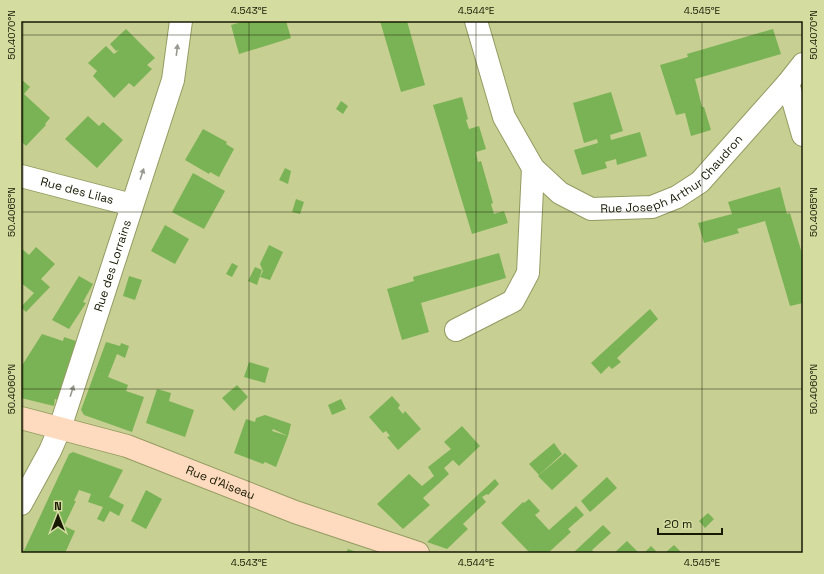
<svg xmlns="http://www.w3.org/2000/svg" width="824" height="574" font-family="'Space Grotesk',sans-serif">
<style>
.building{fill:#7ab355}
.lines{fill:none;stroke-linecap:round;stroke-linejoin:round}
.street-casing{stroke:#949b62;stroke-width:24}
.secondary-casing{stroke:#949b62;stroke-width:24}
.street{stroke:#fff;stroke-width:22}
.secondary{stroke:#fedbbe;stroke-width:22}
.oneway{fill:#97988e}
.ticks{fill:none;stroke:#171903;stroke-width:1;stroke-opacity:0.45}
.labels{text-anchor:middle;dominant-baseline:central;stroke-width:3;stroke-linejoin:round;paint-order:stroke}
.street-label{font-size:12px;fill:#171903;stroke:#d4dca0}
.neatline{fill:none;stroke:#171903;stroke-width:1.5}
.ticks-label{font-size:10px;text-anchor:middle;fill:#171903}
</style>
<rect width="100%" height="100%" fill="#c7cf93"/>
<path class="building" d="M246 21H286L291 38 239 54 231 25Z
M380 21H407L425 85 401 92Z
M126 29 155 58 147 65 152 69 134 87 129 83 114 98 93 76 97 71 88 63 106 46 114 54 119 50 116 51 110 44Z
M773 29 781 54 695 79 702 107H704L711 130 691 136 685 113 676 115 660 65 688 57 687 54Z
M21 79 30 87 24 94 50 118 45 124 46 125 26 146 21 141Z
M611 92 623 131 610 135 611 140 640 132 647 156 617 165 616 159 605 162 607 168 582 175 574 150 598 143 597 139 584 143 573 103Z
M462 97 468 119 466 120 469 129 479 126 486 149 476 152 478 162 481 161 493 203 491 204 494 214 504 211 508 223 472 234 433 105Z
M341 101 348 106 343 114 336 109Z
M88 116 99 126 103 122 123 140 97 168 65 139Z
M203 129 227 142 226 144 234 149 219 177 210 172 209 174 185 160Z
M285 168 291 171 288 184 279 180Z
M193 173 225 191 204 229 172 212Z
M780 187 787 214 790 213 803 257V303L790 306 765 221 737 229 739 233 704 243 698 223 732 214 728 202Z
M296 199 304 202 300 214 292 212Z
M165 225 189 239 175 264 151 251Z
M269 245 283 252 270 280 260 277 263 271 260 264Z
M36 247 55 264 41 279 50 287 26 312 21 307 34 293 21 283V248L29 255Z
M499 253 506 278 421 303 429 332 402 340 387 289 414 281 413 277Z
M232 263 238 266 232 277 226 274Z
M255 267 262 270 257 285 248 281Z
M79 276 93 284 83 302 86 303 69 329 52 320Z
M129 276 142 280 135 300 123 296Z
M650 309 658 319 617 358 621 362 612 369 609 366 601 374 591 363Z
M42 334 63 341 64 337 79 342 59 400 55 399 54 406 21 398V367Z
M106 342 120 346 121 343 129 346 125 358 117 354 108 377 128 385 126 391 144 397 132 432 84 415 81 410Z
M249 362 269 368 265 383 244 377Z
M237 385 248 397 234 411 222 398Z
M157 389 171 393 169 401 194 410 185 437 146 423Z
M392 396 400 405 398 408 403 414 405 411 421 429 398 450 387 437 390 436 386 431 383 433 369 417Z
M341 399 346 409 332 415 328 405Z
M265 415 291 424 288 436 273 429 272 431 288 436 276 467 265 462 263 464 234 453 246 419 255 422 256 418Z
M462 426 480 446 459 466 453 460 444 468 449 474 423 498 430 505 403 529 377 504 409 474 422 486 434 476 428 467 451 449 444 442Z
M554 443 562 454 539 475 529 464Z
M73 452 123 470 109 497 124 505 119 516 110 511 104 522 97 519 103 507 88 502 91 494 79 490 74 501H76L64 526 75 531 65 553H23L69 454Z
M565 453 578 466 552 490 538 476Z
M607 477 617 488 590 512 581 501Z
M495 479 499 484 488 495 487 494 482 497 486 502 463 524 468 529 447 549 427 542Z
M146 490 162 499 146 529 131 521Z
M529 499 540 511 535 515 549 530 576 506 584 515 568 529 571 532 548 553H530L501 523 523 502 524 503Z
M708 513 714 519 705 528 699 521Z
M603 525 611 533 592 550 595 553H573Z
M627 541 639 553H614Z
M674 545 682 553H665Z
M651 546 658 553H644Z
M348 549 359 553H346Z"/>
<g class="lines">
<g class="street-casing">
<g id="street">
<path id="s1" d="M476 21 504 117 533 168 560 193 591 209 652 207 677 197 700 182 788 83 803 64"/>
<path d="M788 83 803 135"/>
<path id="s2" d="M21 176 132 205"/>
<path d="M456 330 513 301 528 273 533 168"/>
<path id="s3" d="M21 504 50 451 60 428 173 80 181 21"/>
</g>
</g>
<g class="secondary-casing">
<g id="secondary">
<path id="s4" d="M21 418 127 446 295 512 418 553"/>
</g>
</g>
<use href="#street" class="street"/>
<use href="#secondary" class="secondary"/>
</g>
<defs><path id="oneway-solid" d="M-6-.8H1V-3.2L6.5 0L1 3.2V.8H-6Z"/></defs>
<g class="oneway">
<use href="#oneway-solid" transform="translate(177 50) rotate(-83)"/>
<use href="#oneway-solid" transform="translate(142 174) rotate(-72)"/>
<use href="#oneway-solid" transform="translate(72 391) rotate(-72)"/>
</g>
<path class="ticks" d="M23 21V553M249 21V553M476 21V553M702 21V553M21 35H803M21 212H803M21 389H803"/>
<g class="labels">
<g class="street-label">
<text stroke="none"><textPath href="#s1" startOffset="323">Rue Joseph Arthur Chaudron</textPath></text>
<text stroke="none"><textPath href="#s2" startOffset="58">Rue des Lilas</textPath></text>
<text stroke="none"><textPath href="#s3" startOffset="256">Rue des Lorrains</textPath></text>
<text stroke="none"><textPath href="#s4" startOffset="210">Rue d'Aiseau</textPath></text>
</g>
</g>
<rect width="824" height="574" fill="none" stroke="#d4dca0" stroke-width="44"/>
<g transform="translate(58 516)" stroke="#d4dca0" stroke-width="3" paint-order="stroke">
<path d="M0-3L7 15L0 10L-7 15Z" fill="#171903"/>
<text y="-6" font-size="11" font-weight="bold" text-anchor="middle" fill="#171903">N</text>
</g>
<path d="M658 528v6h64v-6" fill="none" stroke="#171903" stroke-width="2"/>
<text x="664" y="528" font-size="12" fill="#171903" stroke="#d4dca0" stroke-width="3" paint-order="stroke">20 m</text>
<rect x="22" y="22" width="780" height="530" class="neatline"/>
<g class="ticks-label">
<text x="249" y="14">4.543°E</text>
<text x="476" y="14">4.544°E</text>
<text x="702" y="14">4.545°E</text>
<text transform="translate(11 35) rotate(-90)" y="4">50.4070°N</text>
<text transform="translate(813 35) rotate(-90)" y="4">50.4070°N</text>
<text transform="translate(11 212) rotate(-90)" y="4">50.4065°N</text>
<text transform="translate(813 212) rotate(-90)" y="4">50.4065°N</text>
<text transform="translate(11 389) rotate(-90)" y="4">50.4060°N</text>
<text transform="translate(813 389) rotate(-90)" y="4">50.4060°N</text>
<text x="249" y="566">4.543°E</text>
<text x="476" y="566">4.544°E</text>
<text x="702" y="566">4.545°E</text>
</g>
</svg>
